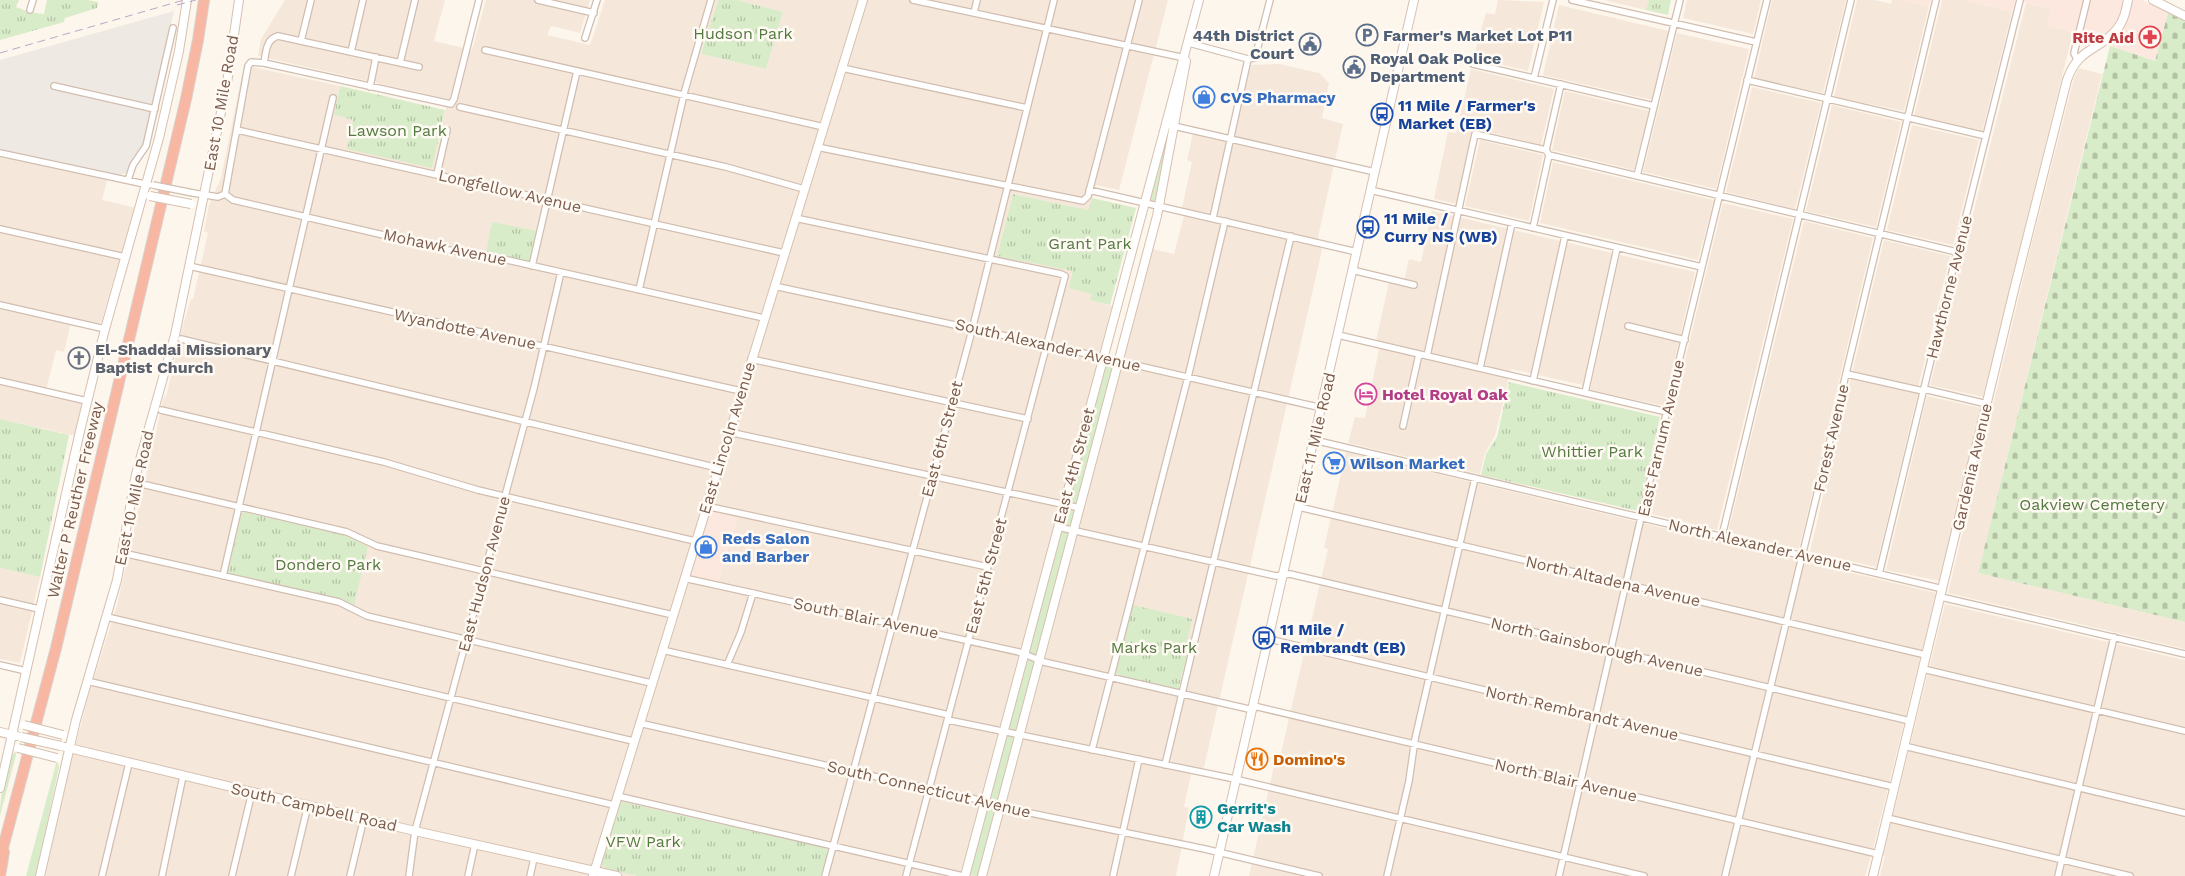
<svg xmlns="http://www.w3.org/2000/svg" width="2185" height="876" font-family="'Work Sans',sans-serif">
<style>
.residential{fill:#f5e8da;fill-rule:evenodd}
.commercial{fill:#fde8e0}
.industrial{fill:#efe9e4}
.green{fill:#d8ecc9}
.cemetery{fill:url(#cemetery-stones)}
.park{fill:url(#park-tufts)}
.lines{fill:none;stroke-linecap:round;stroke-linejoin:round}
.street-casing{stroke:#d1beb0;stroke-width:8}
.secondary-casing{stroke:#d6c0b0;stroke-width:10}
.highway-casing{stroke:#dad1cd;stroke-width:12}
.street{stroke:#fff;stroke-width:5.5}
.secondary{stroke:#fff;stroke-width:8}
.highway{stroke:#f7b7a3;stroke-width:10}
.rail{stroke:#b9a8c9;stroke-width:1;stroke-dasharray:8 5;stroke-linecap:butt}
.street-bridge-casing{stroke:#d1beb0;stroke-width:8;stroke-linecap:butt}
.secondary-bridge-casing{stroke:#d6c0b0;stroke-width:10;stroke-linecap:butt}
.street-bridge{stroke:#fff;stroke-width:5.5}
.secondary-bridge{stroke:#fff;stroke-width:8}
.labels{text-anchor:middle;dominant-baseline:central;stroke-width:5;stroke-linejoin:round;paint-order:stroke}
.park-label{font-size:16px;fill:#537a41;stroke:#fffaf3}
.service-label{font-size:16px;font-weight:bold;fill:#4e5e75;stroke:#fffaf3;text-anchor:start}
.health-label{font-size:16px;font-weight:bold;fill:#be3a42;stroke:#fffaf3;text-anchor:end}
.shop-label{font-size:16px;font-weight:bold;fill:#366cbe;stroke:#fffaf3;text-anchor:start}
.street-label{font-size:16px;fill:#7a5c4d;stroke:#fffaf3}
.transit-label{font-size:16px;font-weight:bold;fill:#164399;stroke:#fffaf3;text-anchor:start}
.worship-label{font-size:16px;font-weight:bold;fill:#5b616d;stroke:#fffaf3;text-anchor:start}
.hotel-label{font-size:16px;font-weight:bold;fill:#b23c85;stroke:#fffaf3;text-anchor:start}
.food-label{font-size:16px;font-weight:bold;fill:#c56008;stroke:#fffaf3;text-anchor:start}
.culture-label{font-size:16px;font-weight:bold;fill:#0d838f;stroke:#fffaf3;text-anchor:start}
</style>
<defs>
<pattern id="cemetery-stones" width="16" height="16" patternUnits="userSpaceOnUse" patternTransform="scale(1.25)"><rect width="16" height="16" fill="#d8ecc9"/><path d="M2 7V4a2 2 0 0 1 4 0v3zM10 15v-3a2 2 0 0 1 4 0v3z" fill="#b4c2a5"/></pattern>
<pattern id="park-tufts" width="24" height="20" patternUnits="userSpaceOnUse" patternTransform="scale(1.25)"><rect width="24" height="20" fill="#d8ecc9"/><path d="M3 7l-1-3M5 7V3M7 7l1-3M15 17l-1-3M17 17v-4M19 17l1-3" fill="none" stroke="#b4c2a5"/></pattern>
</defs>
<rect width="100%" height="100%" fill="#fdf6ec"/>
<path class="residential" d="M285 0H445L434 41 472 50 486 0H590L580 33 551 26 547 35 590 45 605 0H718L701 54 766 69 783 12 737 0H1168L1119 190 1096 185 1089 210 1013 194 997 255 1073 271 1092 294 1090 300 1112 306 1099 355 1123 361 1152 249 1174 254 1184 216 1182 208 1192 162 1187 160 1193 133 1232 143 1250 65 1280 64 1319 73 1329 83 1322 118 1343 124 1318 237 1322 250 1204 767 1191 774 1184 807 1189 808 1176 876H821L828 852 606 869 637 876H44L72 758 89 694 117 605 164 396 166 397 183 325 191 299H193L208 233 204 231 209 205 221 178 244 65 340 86 334 115 353 120 432 168 448 99 258 56 261 39ZM244 512 348 536 368 547 353 605 228 571 241 514ZM1183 655 1187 656 1179 689 1117 675Z
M1498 0 1544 2 1528 71 1473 58 1486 13 1495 14Z
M1604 0H1649L1646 10Z
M1687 0H1761L1753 34 1683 18Z
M1772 0H1846L1823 93 1754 79Z
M1857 0H1875L1891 4 1892 0H1900L1929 6 1904 111 1834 97Z
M1942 0H1964L2012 12 1982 132 1914 116Z
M2026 3 2051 9 2073 32 1983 397 1930 385Z
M1559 5 1669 31 1652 100 1543 75Z
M1677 33 1749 49 1716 189 1643 172Z
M2079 68 2102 74 1978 573 2185 622V649L1948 593 2029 254 2074 78Z
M1471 69 1554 89 1541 145 1473 128 1457 204 1434 199 1448 132 1456 133Z
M1752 87 1821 103 1795 209 1726 192Z
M1565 91 1649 111 1634 170 1552 150Z
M1832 105 1901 122 1876 227 1806 211Z
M1912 125 1979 140 1953 245 1887 230Z
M1480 140 1543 155 1529 221 1465 206Z
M0 156 107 180 102 200 136 208 119 269 116 271 103 316 104 320 98 324 72 318 64 352 56 350 45 394 82 404 76 436 0 419Z
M1553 162 1714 200 1698 260 1540 223Z
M1723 203 1793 219 1717 530 1648 513Z
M1432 211 1612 253 1583 385 1511 369 1495 436 1485 453 1480 474 1348 443 1355 417 1365 418 1379 349 1376 341 1389 282 1403 285 1409 259 1421 262Z
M1804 221 1873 238 1799 549 1728 532Z
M1884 240 1950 256 1918 388 1852 373Z
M1620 255 1695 272 1664 406 1590 390Z
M1851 377 1918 393 1876 567 1810 552Z
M1927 396 1981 408 1940 581 1886 570Z
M1346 452 1936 593 1873 849 1865 876H1249L1277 753H1281L1328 549 1324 548Z
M0 568 40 577 20 663 0 659Z
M1945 604 2185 660V876H1880L1885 856 1883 855Z"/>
<path class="commercial" d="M1900 0H1931L1929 6Z
M1964 0H2142L2168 13 2155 61 2110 46 2097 38 2085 46 2071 42 2073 32 2047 26 2051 9 2015 0 2012 12Z
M712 511 738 516 718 583 691 577Z"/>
<path class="industrial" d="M174 11 144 142 126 173 119 175 100 173 36 158 34 164 5 157 7 151 0 150V60Z"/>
<path class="green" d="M1167 129 1169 132 1156 202 1147 201Z
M1106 363 1114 366 1077 505 1067 503Z
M1067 509 1075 512 1072 526 1062 525Z
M1060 531 1069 534 1038 654 1035 655 1028 652Z
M1026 659 1035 662 1016 731 1007 728Z
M1005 736 1013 737 1015 740 999 800 996 802 988 799Z
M17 751 0 816C0 802 4 757 17 751Z
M57 760 59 767 36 876H26Z
M987 806 996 810 979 876 969 875Z"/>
<path class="cemetery" d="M2168 13 2185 21V622L1978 573 2110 46 2155 61Z"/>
<path class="park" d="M0 0H19L16 7 29 12 44 14 47 0H88L98 2 97 8 65 18 64 22 0 40Z
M718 0H737L783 12 766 69 701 54Z
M1649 0H1671L1668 15 1646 10Z
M340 86 445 110 432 168 347 149 353 120 334 115Z
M1013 194 1089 210 1092 198 1136 208 1110 305 1090 300 1092 294 1069 288 1073 271 997 256Z
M492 222 537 231 529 263 486 253Z
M1509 382 1660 417 1638 511 1481 475 1486 454 1497 437Z
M0 419 69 435 40 577 0 568Z
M244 512 348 536 368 547 354 605 338 599 228 573 241 514Z
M1133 605 1192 619 1184 655 1187 656 1178 690 1117 675 1116 672Z
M622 802 824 847 828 852 821 876H637L606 869 601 864V860L618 804Z"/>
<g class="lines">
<g class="street-casing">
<path id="street" d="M538 0 594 13
M913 0 1185 58
M1572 0 1756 42
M30 10 33 0
M974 13 977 0
M585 38 597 0
M301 41 311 0
M1189 43 1248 59 1255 58 1270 0
M485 50 824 127
M351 52 363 0
M2077 60 2074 53 2087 0
M264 63C266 52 266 39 278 36L419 67
M400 63 415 0
M1473 64 1654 106
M842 68 1027 108
M1534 78 1553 0
M1747 80 1986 136
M54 86 155 109
M370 87 376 57
M460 107 726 167 804 189
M1165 124 1375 172
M237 130 784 253
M817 147 1083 201 1088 196 1139 0
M0 153 149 185
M1549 155 1957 252
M437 174 447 130
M1637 176 1680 0
M128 180 133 165 146 146 173 28
M1089 190 1357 252
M1370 190 1702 267
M193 193 218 197 225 194
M225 194 233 200 448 250 485 255 764 318
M225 194 248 66 251 62 264 63 451 104 454 99 479 0
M795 218 1061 274 1065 276 906 876
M1213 218 1248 59
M1533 228 1549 155 1546 150 1561 84
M0 229 125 257
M189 266 741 391
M532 266 577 71
M1352 270 1414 285
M774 286 1048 345 1322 408
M639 290 685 90 711 0
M0 305 105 329
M1628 326 1685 340
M1338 335 1667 412
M181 339 718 468
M1427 356 1475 134 1546 150
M751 359 1028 419
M1480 368 1512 223
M1847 374 1923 391
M0 381 87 401
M1533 381 1565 236
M1924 389 1987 404
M1585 393 1617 248
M161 410 384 462 478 490 695 541
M1403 426 1419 354
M729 432 1080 508
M1314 440 1943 589
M146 485 347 532 377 546 673 615
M706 506 988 567
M1299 507 1926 655
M1058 527 1276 576 1290 574 1910 721
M1722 536 1851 0
M123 553 339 602 367 616 651 683
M1879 574 1957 252 2020 0
M223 576 333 98
M684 578 1019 652 1044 662 1253 710
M1941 597 2185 654
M0 600 39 609
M107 617 633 741
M1269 639 1894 787
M662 650 949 715
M0 665 26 671
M727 665 741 632 753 593
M1923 669 2185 731
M87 681 614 805
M1254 706 1878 854
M948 720 1230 778 1644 876
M639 723 979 800 1006 808 1205 849 1319 876
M1904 746 2185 813
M1092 750 1188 377 1225 221
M1165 765 1291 236
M617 796 963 876
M1887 818 2130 876
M102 876 129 763
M162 876 183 776
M232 876 252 792
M291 876 308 805
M350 876 364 818
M409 876 415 831 534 388 561 272
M468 876 475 844
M530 876 534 858
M825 876 971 334 1054 0
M1113 876 1139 759
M1387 876 1409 781 1415 739 1475 478
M1559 876 1642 513 1767 0
M1725 876 1936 0
M2058 876 2114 637"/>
</g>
<g class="secondary-casing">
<path id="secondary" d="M2153 0 2185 16
M0 732 17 736
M65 747 415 831 617 876
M0 788 80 431 105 329 159 138 179 51 187 0
M40 876 76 720 117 580 136 474 175 335 227 83 239 0
M593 876 863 0
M965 876 1199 0
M982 876 1157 216 1186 61
M1214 876 1414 0
M1873 876 2013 294 2067 80C2079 46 2100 51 2117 29 2124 21 2126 10 2128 0"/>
</g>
<g class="highway-casing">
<path id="highway" d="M0 859 56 648 186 99 198 40 204 0
M0 876 4 852"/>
</g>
<use href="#street" class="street"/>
<use href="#secondary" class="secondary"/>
<use href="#highway" class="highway"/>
<path class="rail" d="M177 5 196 0
M0 53 184 0"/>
<g class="street-bridge-casing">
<path id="street-bridge" d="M153 185 193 193"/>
</g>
<g class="secondary-bridge-casing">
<path id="secondary-bridge" d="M150 196 191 204
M24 725 63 735
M21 737 61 746
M18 748 57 758"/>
</g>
<use href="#street-bridge" class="street-bridge"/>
<use href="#secondary-bridge" class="secondary-bridge"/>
</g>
<defs>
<g id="parking-ring" transform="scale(1.125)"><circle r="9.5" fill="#fffaf3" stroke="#5c6f8a" stroke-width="1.5"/><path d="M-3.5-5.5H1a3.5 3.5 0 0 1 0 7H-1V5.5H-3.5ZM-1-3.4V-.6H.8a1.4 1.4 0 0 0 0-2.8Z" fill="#5c6f8a"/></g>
<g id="pharmacy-ring" transform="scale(1.125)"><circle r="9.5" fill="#fffaf3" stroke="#e0444e" stroke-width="1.5"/><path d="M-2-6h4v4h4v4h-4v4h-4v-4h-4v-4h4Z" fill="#e0444e"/></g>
<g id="civic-ring" transform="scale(1.125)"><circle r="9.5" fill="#fffaf3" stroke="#5c6f8a" stroke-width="1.5"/><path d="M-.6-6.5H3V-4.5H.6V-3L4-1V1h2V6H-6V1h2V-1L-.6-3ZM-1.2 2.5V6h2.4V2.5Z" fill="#5c6f8a"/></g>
<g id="shop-ring" transform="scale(1.125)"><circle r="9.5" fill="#fffaf3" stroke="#3f7fe0" stroke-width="1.5"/><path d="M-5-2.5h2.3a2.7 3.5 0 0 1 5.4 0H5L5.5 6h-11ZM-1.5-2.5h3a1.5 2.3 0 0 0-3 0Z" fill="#3f7fe0"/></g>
<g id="bus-ring" transform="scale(1.125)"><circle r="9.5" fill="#fffaf3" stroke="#1a4fb4" stroke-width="1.5"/><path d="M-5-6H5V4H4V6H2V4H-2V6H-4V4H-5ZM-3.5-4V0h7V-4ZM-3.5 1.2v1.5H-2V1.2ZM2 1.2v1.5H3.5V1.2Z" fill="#1a4fb4"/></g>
<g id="church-ring" transform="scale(1.125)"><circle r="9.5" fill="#fffaf3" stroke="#6b7280" stroke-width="1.5"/><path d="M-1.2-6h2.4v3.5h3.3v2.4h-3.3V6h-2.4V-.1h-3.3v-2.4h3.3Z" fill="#6b7280"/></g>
<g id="hotel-ring" transform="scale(1.125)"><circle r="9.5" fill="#fffaf3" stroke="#d1479c" stroke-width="1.5"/><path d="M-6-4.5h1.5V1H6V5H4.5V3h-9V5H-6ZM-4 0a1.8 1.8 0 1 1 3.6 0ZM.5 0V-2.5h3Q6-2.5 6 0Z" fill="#d1479c"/></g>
<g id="supermarket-ring" transform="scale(1.125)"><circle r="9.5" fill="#fffaf3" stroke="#3f7fe0" stroke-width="1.5"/><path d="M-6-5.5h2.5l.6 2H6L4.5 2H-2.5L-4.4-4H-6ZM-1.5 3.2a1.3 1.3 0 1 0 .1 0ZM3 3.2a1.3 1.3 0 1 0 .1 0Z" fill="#3f7fe0"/></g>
<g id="restaurant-ring" transform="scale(1.125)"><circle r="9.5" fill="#fffaf3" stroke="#e8710a" stroke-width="1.5"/><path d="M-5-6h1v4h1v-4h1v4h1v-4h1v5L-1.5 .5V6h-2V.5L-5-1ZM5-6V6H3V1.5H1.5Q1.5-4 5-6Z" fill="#e8710a"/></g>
<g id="building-ring" transform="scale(1.125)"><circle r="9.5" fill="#fffaf3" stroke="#0f9aa8" stroke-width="1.5"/><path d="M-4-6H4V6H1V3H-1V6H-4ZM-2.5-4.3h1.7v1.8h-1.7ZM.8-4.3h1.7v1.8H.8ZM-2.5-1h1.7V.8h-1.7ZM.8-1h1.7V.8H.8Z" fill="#0f9aa8"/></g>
</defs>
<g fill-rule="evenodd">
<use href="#parking-ring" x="1367" y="35"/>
<use href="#pharmacy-ring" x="2150" y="37"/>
<use href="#civic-ring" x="1310" y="44"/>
<use href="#civic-ring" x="1354" y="67"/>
<use href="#shop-ring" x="1204" y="97"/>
<use href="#bus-ring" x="1382" y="114"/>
<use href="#bus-ring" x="1368" y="227"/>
<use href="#church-ring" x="79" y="358"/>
<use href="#hotel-ring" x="1366" y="394"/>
<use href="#supermarket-ring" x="1334" y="463"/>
<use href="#shop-ring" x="706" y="547"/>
<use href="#bus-ring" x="1264" y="638"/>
<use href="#restaurant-ring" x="1257" y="759"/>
<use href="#building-ring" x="1201" y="817"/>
</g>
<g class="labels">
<g class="park-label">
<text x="743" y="33">Hudson Park</text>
<text x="397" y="130">Lawson Park</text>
<text x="1090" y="243">Grant Park</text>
<text x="1592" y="451">Whittier Park</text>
<text x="2092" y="504">Oakview Cemetery</text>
<text x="328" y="564">Dondero Park</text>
<text x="1154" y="647">Marks Park</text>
<text x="643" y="841">VFW Park</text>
</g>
<g class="service-label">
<text x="1294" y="35" text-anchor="end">44th District<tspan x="1294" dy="18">Court</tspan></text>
<text x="1383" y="35">Farmer's Market Lot P11</text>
<text x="1370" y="58">Royal Oak Police<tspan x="1370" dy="18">Department</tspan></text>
</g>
<g class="health-label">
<text x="2134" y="37">Rite Aid</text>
</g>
<g class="shop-label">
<text x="1220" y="97">CVS Pharmacy</text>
<text x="1350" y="463">Wilson Market</text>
<text x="722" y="538">Reds Salon<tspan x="722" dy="18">and Barber</tspan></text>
</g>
<g class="street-label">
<text transform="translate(221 103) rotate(-80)">East 10 Mile Road</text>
<text transform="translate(510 191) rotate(13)">Longfellow Avenue</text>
<text transform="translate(445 247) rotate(12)">Mohawk Avenue</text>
<text transform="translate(1949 287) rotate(-76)">Hawthorne Avenue</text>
<text transform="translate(465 329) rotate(12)">Wyandotte Avenue</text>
<text transform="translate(1048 345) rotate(13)">South Alexander Avenue</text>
<text transform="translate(727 438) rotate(-73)">East Lincoln Avenue</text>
<text transform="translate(1315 438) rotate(-77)">East 11 Mile Road</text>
<text transform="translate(1661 438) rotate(-77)">East Farnum Avenue</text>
<text transform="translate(1831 438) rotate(-77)">Forest Avenue</text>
<text transform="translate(942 439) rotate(-75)">East 6th Street</text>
<text transform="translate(1074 466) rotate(-75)">East 4th Street</text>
<text transform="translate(1972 467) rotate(-77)">Gardenia Avenue</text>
<text transform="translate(134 498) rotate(-78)">East 10 Mile Road</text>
<text transform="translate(75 500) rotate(-77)">Walter P Reuther Freeway</text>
<text transform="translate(1760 545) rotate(13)">North Alexander Avenue</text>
<text transform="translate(484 574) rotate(-75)">East Hudson Avenue</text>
<text transform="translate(986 576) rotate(-75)">East 5th Street</text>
<text transform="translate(1613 581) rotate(13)">North Altadena Avenue</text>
<text transform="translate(866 618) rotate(12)">South Blair Avenue</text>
<text transform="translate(1597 647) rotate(13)">North Gainsborough Avenue</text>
<text transform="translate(1582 713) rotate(13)">North Rembrandt Avenue</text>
<text transform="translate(1566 780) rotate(13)">North Blair Avenue</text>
<text transform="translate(929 789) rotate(13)">South Connecticut Avenue</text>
<text transform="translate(314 807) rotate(13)">South Campbell Road</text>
</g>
<g class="transit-label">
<text x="1398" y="105">11 Mile / Farmer's<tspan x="1398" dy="18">Market (EB)</tspan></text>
<text x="1384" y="218">11 Mile /<tspan x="1384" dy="18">Curry NS (WB)</tspan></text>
<text x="1280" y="629">11 Mile /<tspan x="1280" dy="18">Rembrandt (EB)</tspan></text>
</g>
<g class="worship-label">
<text x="95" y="349">El-Shaddai Missionary<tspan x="95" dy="18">Baptist Church</tspan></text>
</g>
<g class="hotel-label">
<text x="1382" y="394">Hotel Royal Oak</text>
</g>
<g class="food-label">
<text x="1273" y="759">Domino's</text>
</g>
<g class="culture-label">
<text x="1217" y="808">Gerrit's<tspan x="1217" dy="18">Car Wash</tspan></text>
</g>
</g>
</svg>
